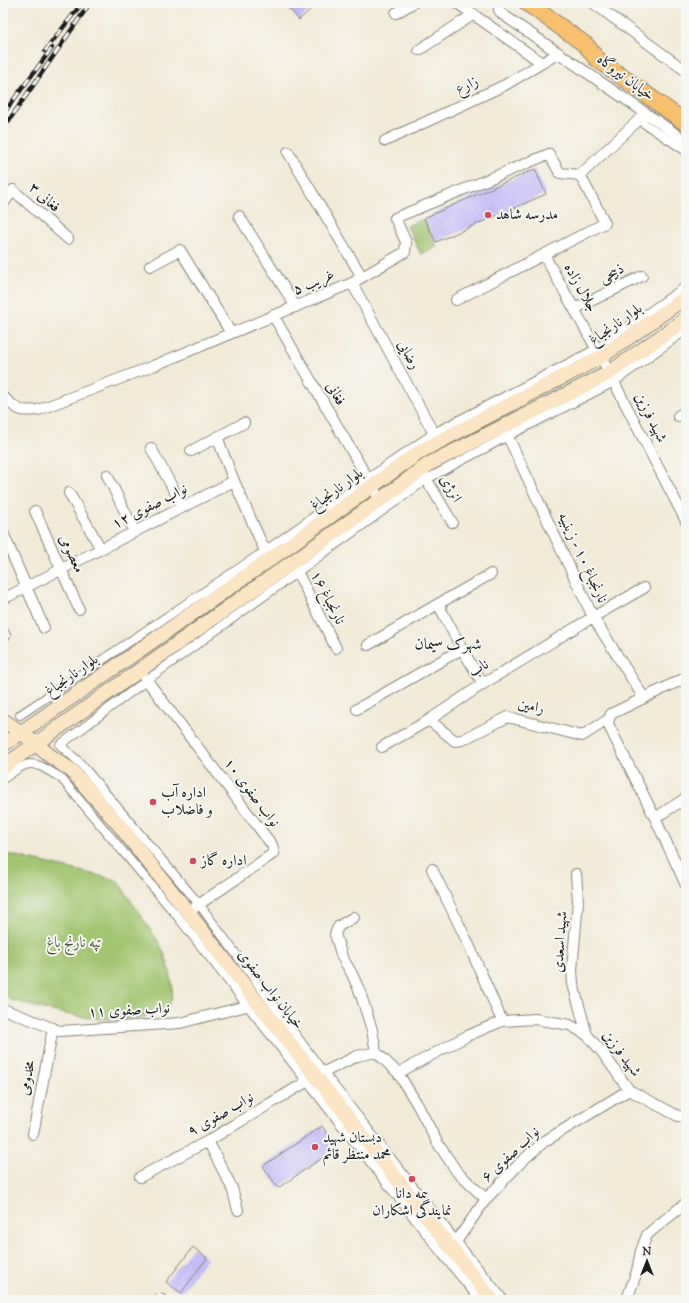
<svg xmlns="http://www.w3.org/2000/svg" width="689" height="1303" font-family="'Sorts Mill Goudy',Amiri,serif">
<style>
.green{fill:#a1c56f;stroke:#5e7046}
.building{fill:url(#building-hatch)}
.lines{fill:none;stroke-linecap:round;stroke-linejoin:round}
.pedestrian-casing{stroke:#868379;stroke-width:10}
.minor-casing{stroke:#868379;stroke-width:12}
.secondary-casing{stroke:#868379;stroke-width:16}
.primary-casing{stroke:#868379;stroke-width:18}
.pedestrian{stroke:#fff;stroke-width:8}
.minor{stroke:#fff;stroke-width:10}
.secondary{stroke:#fce5c4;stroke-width:14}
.primary{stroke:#f8bf6c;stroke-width:16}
.rail-casing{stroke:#1c1c1c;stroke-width:4.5}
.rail{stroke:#f6f6f2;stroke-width:3;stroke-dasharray:9;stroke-linecap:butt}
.poi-dot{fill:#d1495b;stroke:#f6f6f2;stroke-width:1.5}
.labels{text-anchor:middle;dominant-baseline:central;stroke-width:4;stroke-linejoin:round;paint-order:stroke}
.street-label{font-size:15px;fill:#1c1c1c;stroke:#f6f6f2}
.poi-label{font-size:15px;fill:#1c1c1c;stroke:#f6f6f2;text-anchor:start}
.park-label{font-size:15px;fill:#4b5739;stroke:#f6f6f2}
.neighbourhood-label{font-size:16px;fill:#1c1c1c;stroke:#f6f6f2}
</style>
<defs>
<pattern id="building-hatch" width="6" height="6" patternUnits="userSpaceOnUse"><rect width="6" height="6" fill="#c3bafc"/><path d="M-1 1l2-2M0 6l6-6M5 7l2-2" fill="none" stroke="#a79fd7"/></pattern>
</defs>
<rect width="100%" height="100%" fill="#f6f6f2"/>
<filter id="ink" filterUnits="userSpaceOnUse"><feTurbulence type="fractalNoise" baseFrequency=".025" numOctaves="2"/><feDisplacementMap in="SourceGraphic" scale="8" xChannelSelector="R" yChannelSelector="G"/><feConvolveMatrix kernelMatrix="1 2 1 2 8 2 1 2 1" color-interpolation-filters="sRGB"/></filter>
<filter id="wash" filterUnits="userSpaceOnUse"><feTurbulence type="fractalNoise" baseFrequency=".012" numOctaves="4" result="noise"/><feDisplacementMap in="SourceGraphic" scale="16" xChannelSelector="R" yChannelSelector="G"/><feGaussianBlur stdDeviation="0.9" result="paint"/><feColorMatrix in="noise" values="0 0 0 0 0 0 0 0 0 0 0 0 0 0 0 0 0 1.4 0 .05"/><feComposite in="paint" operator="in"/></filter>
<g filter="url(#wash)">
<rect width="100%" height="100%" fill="#f1ead6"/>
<path class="green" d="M423 219 437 247 421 254 407 226Z
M3 853 117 880C128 896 138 912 149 928 154 935 160 943 163 951 168 962 170 972 172 983 172 988 173 993 172 998 170 1005 163 1010 157 1012 115 1030 45 1011 3 997Z"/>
<g id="blocks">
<path class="building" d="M284 3H317L299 20Z
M535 169 546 194 436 242 424 218Z
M322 1126 337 1148 278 1188 263 1166Z
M193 1247 207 1258 181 1293 166 1282Z"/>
</g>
</g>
<g filter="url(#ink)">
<use href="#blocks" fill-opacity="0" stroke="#868379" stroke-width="1"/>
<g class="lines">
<g class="pedestrian-casing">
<path id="pedestrian" d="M639 120 686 151
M20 715 265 551 367 479 434 433 596 349 686 286
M3 779C32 758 31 760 61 778L178 917 443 1255 480 1300
M504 1300 456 1241 323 1072 199 904 80 763 60 745 147 680 427 479 508 436 614 382 686 330"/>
</g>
<g class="minor-casing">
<path id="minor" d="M457 3 542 63
M593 3 686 71
M499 6V10L502 14 686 141
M396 13 413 3
M419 50 474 14
M385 141 505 85 559 53
M288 152 362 277
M580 175 646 113
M3 204 13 190 68 239
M239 216 296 307
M544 255 601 357 686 521
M150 266 180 250 231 333
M352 283 438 441
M456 300 605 223 580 175
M574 309 642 276
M273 315 380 500
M3 397C18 410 18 412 38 410L153 366 352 283 405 252 406 242 395 218 549 154 560 173 580 175
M678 416 686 411
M503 426 593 617 644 698
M217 437 234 481
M151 448 183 507
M191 451 244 423
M421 470 452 522
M107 475 135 532
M69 493 101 549
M35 511 79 609
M3 533 44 628
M292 562 336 648
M3 599 234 481 269 560
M438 604 462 649 483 684
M3 632 5 636
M368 645 438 604 491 574
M139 670 272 845 274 853 188 912
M683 679 611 714 609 719 608 724 655 818 686 885
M357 709 462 649
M429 720 455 741 462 740 508 717 582 736 609 719
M382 747 429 720 483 684 593 617 644 588
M655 818 686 798
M432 869 468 943 502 1021
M576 874 578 901 572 970 573 984 587 1035
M354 917 339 926 337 929 335 934 342 957 352 974 360 992 372 1030 376 1052 398 1073 417 1104 437 1142 457 1172 486 1199
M3 1009 60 1031 180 1023 258 1003
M398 1073 467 1036 502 1021 535 1019 570 1025 587 1035 602 1052 629 1090 678 1116 686 1117
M33 1134 53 1028
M208 1141 232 1188 238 1210
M140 1177 208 1141 316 1076 357 1056 376 1052
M451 1249 486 1199 523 1160 545 1141 629 1090
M159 1299 162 1300
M627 1299 637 1271 641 1251 647 1235 656 1227 686 1203"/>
</g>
<g class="secondary-casing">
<path id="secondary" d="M3 720 22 733 49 755 72 771 120 826 188 912 258 1003 492 1300
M3 745 269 560 421 451 601 357 686 297
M3 767 380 500 429 464 609 373 686 319"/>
</g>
<g class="primary-casing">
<path id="primary" d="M527 3 586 45 596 58 686 123"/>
</g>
<use href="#pedestrian" class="pedestrian"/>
<use href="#minor" class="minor"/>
<use href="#secondary" class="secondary"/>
<use href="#primary" class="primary"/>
<g class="rail-casing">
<path id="rail" d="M45 51 82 3
M3 114 52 48
M3 129 90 3"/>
</g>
<use href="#rail" class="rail"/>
</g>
</g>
<g class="poi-dot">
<circle cx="488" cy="215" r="4"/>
<circle cx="153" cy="802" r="4"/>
<circle cx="193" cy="861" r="4"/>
<circle cx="315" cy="1147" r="4"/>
<circle cx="412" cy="1179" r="4"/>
</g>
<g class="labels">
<g class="street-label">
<text transform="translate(625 78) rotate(37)">خیابان نیروگاه</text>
<text transform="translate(467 86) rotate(-25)">زارع</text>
<text transform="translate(44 198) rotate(42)">فغانی ۳</text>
<text transform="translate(612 274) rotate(-26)">ذبیحی</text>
<text transform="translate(314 283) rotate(-23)">غریب ۵</text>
<text transform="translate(580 288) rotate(61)">جلال زاده</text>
<text transform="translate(616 325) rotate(-35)">بلوار نارنجباغ</text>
<text transform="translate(408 355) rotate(61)">رضایی</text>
<text transform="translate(335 394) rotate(60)">فغانی</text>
<text transform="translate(650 418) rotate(63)">شهید فرزین</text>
<text transform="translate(450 489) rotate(60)">انرژی</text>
<text transform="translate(337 490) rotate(-36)">بلوار نارنجباغ</text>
<text transform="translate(150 507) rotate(-27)">نواب صفوی ۱۲</text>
<text transform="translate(71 554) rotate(65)">معصومی</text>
<text transform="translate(582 558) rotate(65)">نارنجباغ ۱۰ - زینبیه</text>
<text transform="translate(327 598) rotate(63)">نارنجباغ ۱۶</text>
<text transform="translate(479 669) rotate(-32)">ناب</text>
<text transform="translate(72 676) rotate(-35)">بلوار نارنجباغ</text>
<text transform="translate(531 707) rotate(13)">رامین</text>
<text transform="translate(251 793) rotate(53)">نواب صفوی ۱۰</text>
<text transform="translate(561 942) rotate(-86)">شهید اسعدی</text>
<text transform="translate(270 990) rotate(52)">خیابان نواب صفوی</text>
<text transform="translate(129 1011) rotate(-3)">نواب صفوی ۱۱</text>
<text transform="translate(621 1054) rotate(53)">شهید فرزین</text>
<text transform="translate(28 1078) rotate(-79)">مخدومی</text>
<text transform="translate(221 1115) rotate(-30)">نواب صفوی ۹</text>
<text transform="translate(511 1155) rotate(-43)">نواب صفوی ۶</text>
</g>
<g class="poi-label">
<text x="496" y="215">مدرسه شاهد</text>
<text x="161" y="793">اداره آب<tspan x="161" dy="17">و فاضلاب</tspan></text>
<text x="201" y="861">اداره گاز</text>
<text x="323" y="1138">دبستان شهید<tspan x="323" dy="17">محمد منتظر قائم</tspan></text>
<text x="412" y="1194" text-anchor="middle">بیمه دانا<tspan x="412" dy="17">نمایندگی اشکاران</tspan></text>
</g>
<g class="park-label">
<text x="74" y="943">تپه نارنج باغ</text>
</g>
<g class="neighbourhood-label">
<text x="448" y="645">شهرک سیمان</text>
</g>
</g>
<rect width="689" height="1303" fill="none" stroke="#f6f6f2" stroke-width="16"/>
<g transform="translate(647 1261)" stroke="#f6f6f2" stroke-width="3" paint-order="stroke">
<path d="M0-3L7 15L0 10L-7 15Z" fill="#1c1c1c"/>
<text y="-6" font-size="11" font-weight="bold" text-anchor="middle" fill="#1c1c1c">N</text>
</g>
</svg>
